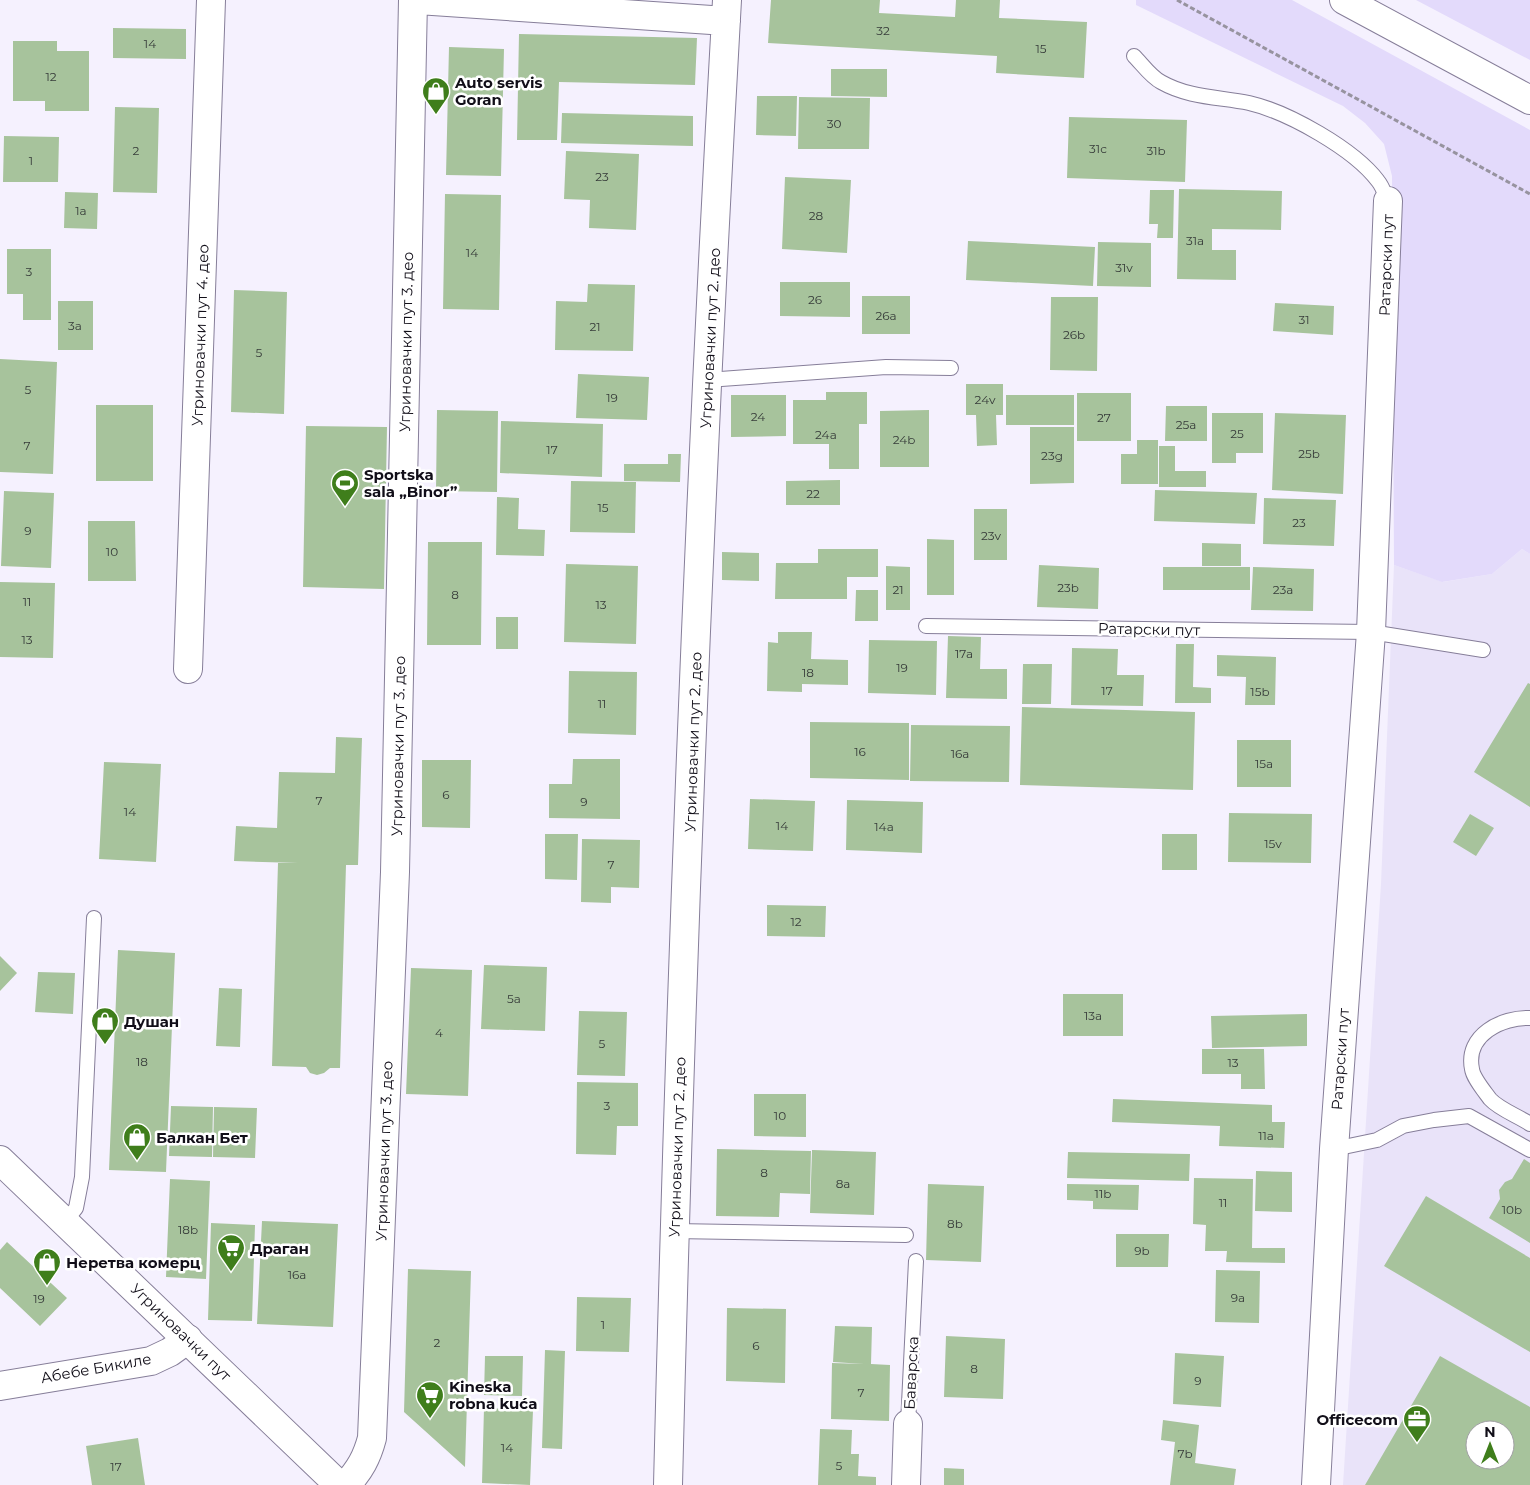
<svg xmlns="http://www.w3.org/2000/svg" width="1530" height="1485" font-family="Montserrat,sans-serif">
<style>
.built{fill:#e9e3f9;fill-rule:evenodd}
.green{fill:#e3dafb}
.building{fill:#a7c39c;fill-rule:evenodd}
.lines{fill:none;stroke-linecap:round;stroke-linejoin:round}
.service-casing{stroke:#867e99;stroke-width:16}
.minor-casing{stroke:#867e99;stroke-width:30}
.tertiary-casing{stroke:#867e99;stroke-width:30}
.primary-casing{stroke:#867e99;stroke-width:30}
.path{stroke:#97939f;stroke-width:3;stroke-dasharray:5 2.5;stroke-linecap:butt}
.service{stroke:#fff;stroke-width:14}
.minor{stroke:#fff;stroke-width:28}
.tertiary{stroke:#fff;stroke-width:28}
.primary{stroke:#fff;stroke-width:28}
.labels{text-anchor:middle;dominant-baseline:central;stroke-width:5;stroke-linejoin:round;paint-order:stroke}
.number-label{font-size:12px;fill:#363b39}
.poi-label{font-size:15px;font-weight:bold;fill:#110e18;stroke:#fff;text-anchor:start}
.street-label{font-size:15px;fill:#110e18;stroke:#fff}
</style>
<rect width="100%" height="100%" fill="#f5f1fe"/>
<path class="built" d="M1522 549 1530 554V1485H1343L1381 884 1394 565 1443 582 1492 574ZM1475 1430H1505V1460H1475Z"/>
<path class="green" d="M1136 0H1292L1530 130V554L1522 549 1492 574 1442 582 1394 565 1392 176 1384 144 1365 123 1343 106 1136 5Z
M1416 0H1530V60Z"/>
<path class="building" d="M771 0H880L879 13 955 17 956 0H1000L999 18 1087 22 1084 78 996 73 997 56 768 43Z
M113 28 186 29V59L113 58Z
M519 34 697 38 695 85 559 82 557 140H517Z
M13 41H57V51H89V111H45V101H13Z
M449 47 504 49 501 176 446 175Z
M831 69H887V97L831 96Z
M757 96H797L796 136 756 135Z
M799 97 870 98 869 149H798Z
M115 107 159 108 157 193 113 192Z
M562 113 693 116V146L561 143Z
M1069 117 1187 120 1185 182 1067 178Z
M4 136 59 137 58 182H3Z
M566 151 639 154 636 230 589 228 590 200 564 199Z
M785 177 851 180 847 253 782 249Z
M1179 189 1282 191 1281 230 1212 229V250H1236V280L1177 279Z
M1150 190H1174L1173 238H1157L1158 224H1149Z
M65 192 98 193 97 229 64 228Z
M445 194 501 195 499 310 443 309Z
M968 241 1095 247 1093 286 966 280Z
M1098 242 1151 243V287L1097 286Z
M7 249H51V320H23V294H7Z
M780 282H850V317L780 316Z
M588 284 635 285 633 351 555 350 556 301 587 302Z
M234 290 287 292 284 414 231 412Z
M862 296H910V334H862Z
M1051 297H1098L1097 371 1050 370Z
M58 301H93V350H58Z
M1275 303 1334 306 1333 335 1273 331Z
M0 359 57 362 53 474 0 472Z
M578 374 649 377 647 420 576 418Z
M966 384H1003V415H996L997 445 977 446 976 415H966Z
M826 392H867V424H859V469H829V444H793V400H826Z
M1077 393H1131V441H1077Z
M731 395H786V436L731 437Z
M1006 395H1074V425H1006Z
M96 405H153V481H96Z
M1166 406H1207V441H1165Z
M437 410 498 411 497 492 436 491Z
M929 410V467H880V411Z
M1212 413H1263V453H1236V463H1212Z
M1275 413 1346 415 1343 494 1272 490Z
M501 421 603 424 602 477 500 473Z
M306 426 387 427 384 589 303 587Z
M1030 427H1074V483L1030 484Z
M1137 440H1158V484H1121V454H1137Z
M1159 446H1175V471H1206V487H1159Z
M668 454H681L680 482 624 481V464H668Z
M840 480V505H786V481Z
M571 481 636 482 635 533 570 532Z
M1155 490 1257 493 1255 524 1154 521Z
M4 491 54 493 51 568 1 566Z
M497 497 519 498 518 529 545 530 544 556 496 555Z
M1264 498 1336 500 1334 546 1263 544Z
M974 509H1007V560H974Z
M88 521H135L136 581H88Z
M927 539 954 540V595H927Z
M428 542H482L481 645H427Z
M1202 543 1241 544V566H1202Z
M818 549H878V577H847V599H775L776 563H818Z
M722 552 759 553V581L722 580Z
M566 564 638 566 636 644 564 642Z
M1039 565 1099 568 1098 609 1037 607Z
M886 566 910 567V610H886Z
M1163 567H1250V590H1163Z
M1253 567 1314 569 1313 611 1251 610Z
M0 582 55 583 53 658 0 657Z
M856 590H878V621H855Z
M496 617H518V649H496Z
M778 632H812L811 659 848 660V685L802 684V692L767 691 768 642 778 643Z
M948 636 981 637 980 669H1007V699L946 698Z
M869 640 937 641 936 695 868 693Z
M1176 644H1194L1193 687 1211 688V703H1175Z
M1072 648 1118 649 1117 675H1144L1143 706 1071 705Z
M1217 655 1276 657 1275 705H1245L1246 677 1217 676Z
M1023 664H1052L1051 704H1022Z
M569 671 637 672 636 735 568 733Z
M1528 683 1530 684V807L1474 772Z
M1022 707 1195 712 1193 790 1020 785Z
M810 722 909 723V780L810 778Z
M911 725 1010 726 1009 782 910 781Z
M336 737 362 738 358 865H346L340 1068H330L324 1073 317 1075 310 1073 306 1067 272 1066 278 863H298L234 861 236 826 277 828 279 772 335 773Z
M1237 740H1291V787H1237Z
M573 759H620V819L549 818V784H572Z
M422 760H471L470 828 422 827Z
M104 762 161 764 156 862 99 859Z
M750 799 815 801 813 851 748 849Z
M847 800 923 802 922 853 846 850Z
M1229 813 1312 814 1311 863 1228 862Z
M1470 814 1494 828 1476 856 1453 842Z
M545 834H578L577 880 545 879Z
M1162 834H1197V870H1162Z
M582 839 640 840 639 888 611 887V903L581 902Z
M767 905 826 906 825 937 767 936Z
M118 950 175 953 166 1172 109 1170Z
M0 956 17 973 0 991Z
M484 965 547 967 545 1031 481 1029Z
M411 968 472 970 468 1096 406 1094Z
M38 972 75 973 73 1014 35 1012Z
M219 988 242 989 240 1047 216 1046Z
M1063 994H1123V1036H1063Z
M579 1011 627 1012 625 1076 577 1075Z
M1307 1014V1046L1212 1048 1211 1016Z
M1202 1049H1264L1265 1089H1241V1074H1202Z
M577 1082 638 1083V1126H617L616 1155 576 1154Z
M754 1094H806V1137L754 1136Z
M1113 1099 1272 1105V1122H1285L1284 1148 1219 1146 1220 1126 1112 1122Z
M171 1106 213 1107 212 1157 169 1156Z
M214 1107 257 1108 255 1158 213 1157Z
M717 1149 811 1151 810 1194 780 1193 779 1217 716 1216Z
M812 1150 876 1152 874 1215 810 1213Z
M1068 1152 1190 1154 1189 1181 1067 1178Z
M1524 1159 1530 1163V1243L1489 1218 1500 1199 1499 1190 1505 1182 1512 1179Z
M1256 1171 1292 1172V1212L1255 1211Z
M1194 1178 1253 1179 1252 1248H1285V1263L1226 1262 1227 1251H1205L1206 1225 1193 1224Z
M170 1179 210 1181 206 1279 166 1277Z
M928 1184 984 1186 981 1262 926 1260Z
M1067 1184 1139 1185 1138 1210 1093 1209V1201L1067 1200Z
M1426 1196 1530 1258V1352L1384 1266Z
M262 1221 338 1224 333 1327 257 1324Z
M211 1223 255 1225 252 1321 208 1320Z
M1116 1234H1169L1168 1267H1116Z
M7 1242 67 1298 40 1326 0 1288V1250Z
M408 1269 471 1271 465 1467 404 1412Z
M1216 1270 1260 1271 1259 1323 1215 1322Z
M577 1297 631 1298 629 1352 576 1351Z
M727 1308 786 1309 785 1383 726 1381Z
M835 1326 872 1327 871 1364 890 1365 889 1421 831 1419 832 1363 864 1364 833 1362Z
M946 1336 1005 1339 1003 1399 944 1397Z
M545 1350 565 1351 562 1449 542 1448Z
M1175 1353 1224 1356 1221 1407 1173 1404Z
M485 1356H523L522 1396 484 1395Z
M1440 1356 1530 1407V1485H1365ZM1475 1430H1505V1460H1475Z
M484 1408 533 1410 530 1485 482 1483Z
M1163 1420 1199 1425 1195 1463 1236 1469 1234 1485H1170L1175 1442 1161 1440Z
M820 1429 852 1430 851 1454H859L858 1476 876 1477V1485H818Z
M138 1438 145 1485H92L86 1446Z
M944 1468 964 1469V1485H944Z"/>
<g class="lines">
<g class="service-casing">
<path id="service" d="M1134 56C1142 64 1151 77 1161 82 1189 98 1220 97 1249 103 1288 112 1354 149 1378 181 1383 187 1385 195 1388 201
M707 380 886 367 951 368
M926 626 1371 632 1483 650
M1530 1018C1502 1017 1465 1035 1472 1069 1473 1078 1485 1092 1490 1099 1499 1109 1518 1116 1530 1124
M1334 1149 1377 1140 1403 1126 1434 1120 1469 1116 1530 1150
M65 1222 76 1208 82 1177 94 918
M674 1231 906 1235
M908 1424 916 1261"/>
</g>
<g class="minor-casing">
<path id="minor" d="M418 0 726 21
M188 669 211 0
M0 1386 151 1361 170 1352 188 1339
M346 1485C360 1470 367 1457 372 1438L395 872 413 0
M668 1485C680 990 699 494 727 0
M906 1485 908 1424
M1316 1485 1334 1149 1371 632 1388 201"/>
</g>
<g class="tertiary-casing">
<path id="tertiary" d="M0 1160 339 1485"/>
</g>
<g class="primary-casing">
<path id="primary" d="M1344 0 1530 100"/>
</g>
<path class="path" d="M1177 0 1530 194"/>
<use href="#service" class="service"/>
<use href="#minor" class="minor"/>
<use href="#tertiary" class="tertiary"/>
<use href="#primary" class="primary"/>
</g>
<defs>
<g id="shop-pin" transform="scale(1.4375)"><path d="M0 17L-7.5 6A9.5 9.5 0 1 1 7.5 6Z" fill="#3f7e1b" stroke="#fff"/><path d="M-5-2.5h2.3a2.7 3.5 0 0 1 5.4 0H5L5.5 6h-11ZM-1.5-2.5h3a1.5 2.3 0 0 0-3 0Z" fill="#fff"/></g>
<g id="stadium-pin" transform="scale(1.4375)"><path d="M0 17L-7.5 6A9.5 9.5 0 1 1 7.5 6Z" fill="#3f7e1b" stroke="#fff"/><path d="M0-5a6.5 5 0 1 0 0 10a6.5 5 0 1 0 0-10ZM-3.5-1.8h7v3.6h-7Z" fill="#fff"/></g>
<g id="supermarket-pin" transform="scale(1.4375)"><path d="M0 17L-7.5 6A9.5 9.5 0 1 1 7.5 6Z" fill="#3f7e1b" stroke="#fff"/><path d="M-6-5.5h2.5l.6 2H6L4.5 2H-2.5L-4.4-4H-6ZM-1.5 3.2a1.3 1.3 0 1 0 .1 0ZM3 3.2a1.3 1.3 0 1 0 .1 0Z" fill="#fff"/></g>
<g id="office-pin" transform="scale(1.4375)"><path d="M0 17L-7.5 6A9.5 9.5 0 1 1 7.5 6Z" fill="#3f7e1b" stroke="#fff"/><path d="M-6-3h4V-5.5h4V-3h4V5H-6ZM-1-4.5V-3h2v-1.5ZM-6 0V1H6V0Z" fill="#fff"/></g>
</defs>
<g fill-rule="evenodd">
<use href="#shop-pin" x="436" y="91"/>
<use href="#stadium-pin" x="345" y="483"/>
<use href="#shop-pin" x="105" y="1021"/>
<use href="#shop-pin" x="137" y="1137"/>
<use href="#supermarket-pin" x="231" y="1248"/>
<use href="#shop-pin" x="47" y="1262"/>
<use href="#supermarket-pin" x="430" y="1395"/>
<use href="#office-pin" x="1417" y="1419"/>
</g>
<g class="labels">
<g class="number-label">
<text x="883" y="30">32</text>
<text x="150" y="43">14</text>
<text x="1041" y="48">15</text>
<text x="51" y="76">12</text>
<text x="834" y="123">30</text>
<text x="1098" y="148">31c</text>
<text x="136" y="150">2</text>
<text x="1156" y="150">31b</text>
<text x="31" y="160">1</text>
<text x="602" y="176">23</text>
<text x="81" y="210">1a</text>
<text x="816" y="215">28</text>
<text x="1195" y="240">31a</text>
<text x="472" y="252">14</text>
<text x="1124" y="267">31v</text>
<text x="29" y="271">3</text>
<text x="815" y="299">26</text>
<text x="886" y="315">26a</text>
<text x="1304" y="319">31</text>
<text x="75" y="325">3a</text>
<text x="595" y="326">21</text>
<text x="1074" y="334">26b</text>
<text x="259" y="352">5</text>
<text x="28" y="389">5</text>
<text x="612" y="397">19</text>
<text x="985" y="399">24v</text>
<text x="758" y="416">24</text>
<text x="1104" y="417">27</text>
<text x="1186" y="424">25a</text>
<text x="1237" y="433">25</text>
<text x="826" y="434">24a</text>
<text x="904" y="439">24b</text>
<text x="27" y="445">7</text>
<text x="552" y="449">17</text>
<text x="1309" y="453">25b</text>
<text x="1052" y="455">23g</text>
<text x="813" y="493">22</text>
<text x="603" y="507">15</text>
<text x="1299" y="522">23</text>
<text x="28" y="530">9</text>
<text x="991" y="535">23v</text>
<text x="112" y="551">10</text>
<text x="1068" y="587">23b</text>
<text x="898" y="589">21</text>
<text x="1283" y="589">23a</text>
<text x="455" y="594">8</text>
<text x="27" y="601">11</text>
<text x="601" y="604">13</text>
<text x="27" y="639">13</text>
<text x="964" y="653">17a</text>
<text x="902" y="667">19</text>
<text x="808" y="672">18</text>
<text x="1107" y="690">17</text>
<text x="1260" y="691">15b</text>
<text x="602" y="703">11</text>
<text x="860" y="751">16</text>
<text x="960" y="753">16a</text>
<text x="1264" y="763">15a</text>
<text x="446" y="794">6</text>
<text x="319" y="800">7</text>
<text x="584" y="801">9</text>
<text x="130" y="811">14</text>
<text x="782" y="825">14</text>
<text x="884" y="826">14a</text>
<text x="1273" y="843">15v</text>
<text x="611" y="864">7</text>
<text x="796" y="921">12</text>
<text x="514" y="998">5a</text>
<text x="1093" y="1015">13a</text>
<text x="439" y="1032">4</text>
<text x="602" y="1043">5</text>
<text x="142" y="1061">18</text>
<text x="1233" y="1062">13</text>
<text x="607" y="1105">3</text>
<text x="780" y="1115">10</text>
<text x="1266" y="1135">11a</text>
<text x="764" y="1172">8</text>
<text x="843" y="1183">8a</text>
<text x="1103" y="1193">11b</text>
<text x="1223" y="1202">11</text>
<text x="1512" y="1209">10b</text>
<text x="955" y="1223">8b</text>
<text x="188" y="1229">18b</text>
<text x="1142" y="1250">9b</text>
<text x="297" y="1274">16a</text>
<text x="1238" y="1297">9a</text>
<text x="39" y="1298">19</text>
<text x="603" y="1324">1</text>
<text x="437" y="1342">2</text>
<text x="756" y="1345">6</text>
<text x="974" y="1368">8</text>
<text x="1198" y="1380">9</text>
<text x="861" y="1392">7</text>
<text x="507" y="1447">14</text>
<text x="1185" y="1453">7b</text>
<text x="839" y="1465">5</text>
<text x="116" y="1466">17</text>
</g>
<g class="poi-label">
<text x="455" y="82">Auto servis<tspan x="455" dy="17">Goran</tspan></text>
<text x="364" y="474">Sportska<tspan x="364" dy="17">sala „Binor”</tspan></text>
<text x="124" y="1021">Душан</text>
<text x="156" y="1137">Балкан Бет</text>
<text x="250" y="1248">Драган</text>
<text x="66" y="1262">Неретва комерц</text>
<text x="449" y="1386">Kineska<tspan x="449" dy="17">robna kuća</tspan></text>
<text x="1398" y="1419" text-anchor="end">Officecom</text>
</g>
<g class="street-label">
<text transform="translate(1386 265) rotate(-88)">Ратарски пут</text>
<text transform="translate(200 335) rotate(-88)">Угриновачки пут 4. део</text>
<text transform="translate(710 338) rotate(-87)">Угриновачки пут 2. део</text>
<text transform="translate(406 342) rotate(-89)">Угриновачки пут 3. део</text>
<text transform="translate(1149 629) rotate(1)">Ратарски пут</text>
<text transform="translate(693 742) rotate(-88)">Угриновачки пут 2. део</text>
<text transform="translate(398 746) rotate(-89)">Угриновачки пут 3. део</text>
<text transform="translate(1340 1059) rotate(-86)">Ратарски пут</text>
<text transform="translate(677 1147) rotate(-88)">Угриновачки пут 2. део</text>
<text transform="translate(384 1151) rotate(-88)">Угриновачки пут 3. део</text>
<text transform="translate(181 1332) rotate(44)">Угриновачки пут</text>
<text transform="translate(96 1368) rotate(-10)">Абебе Бикиле</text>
<text transform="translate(911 1373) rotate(-87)">Баварска</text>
</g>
</g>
<g transform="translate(1490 1445)"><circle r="24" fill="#ffffff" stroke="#a09fa3"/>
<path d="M0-4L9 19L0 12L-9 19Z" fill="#3f7e1b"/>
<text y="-8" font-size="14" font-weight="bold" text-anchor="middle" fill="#110e18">N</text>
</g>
</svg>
